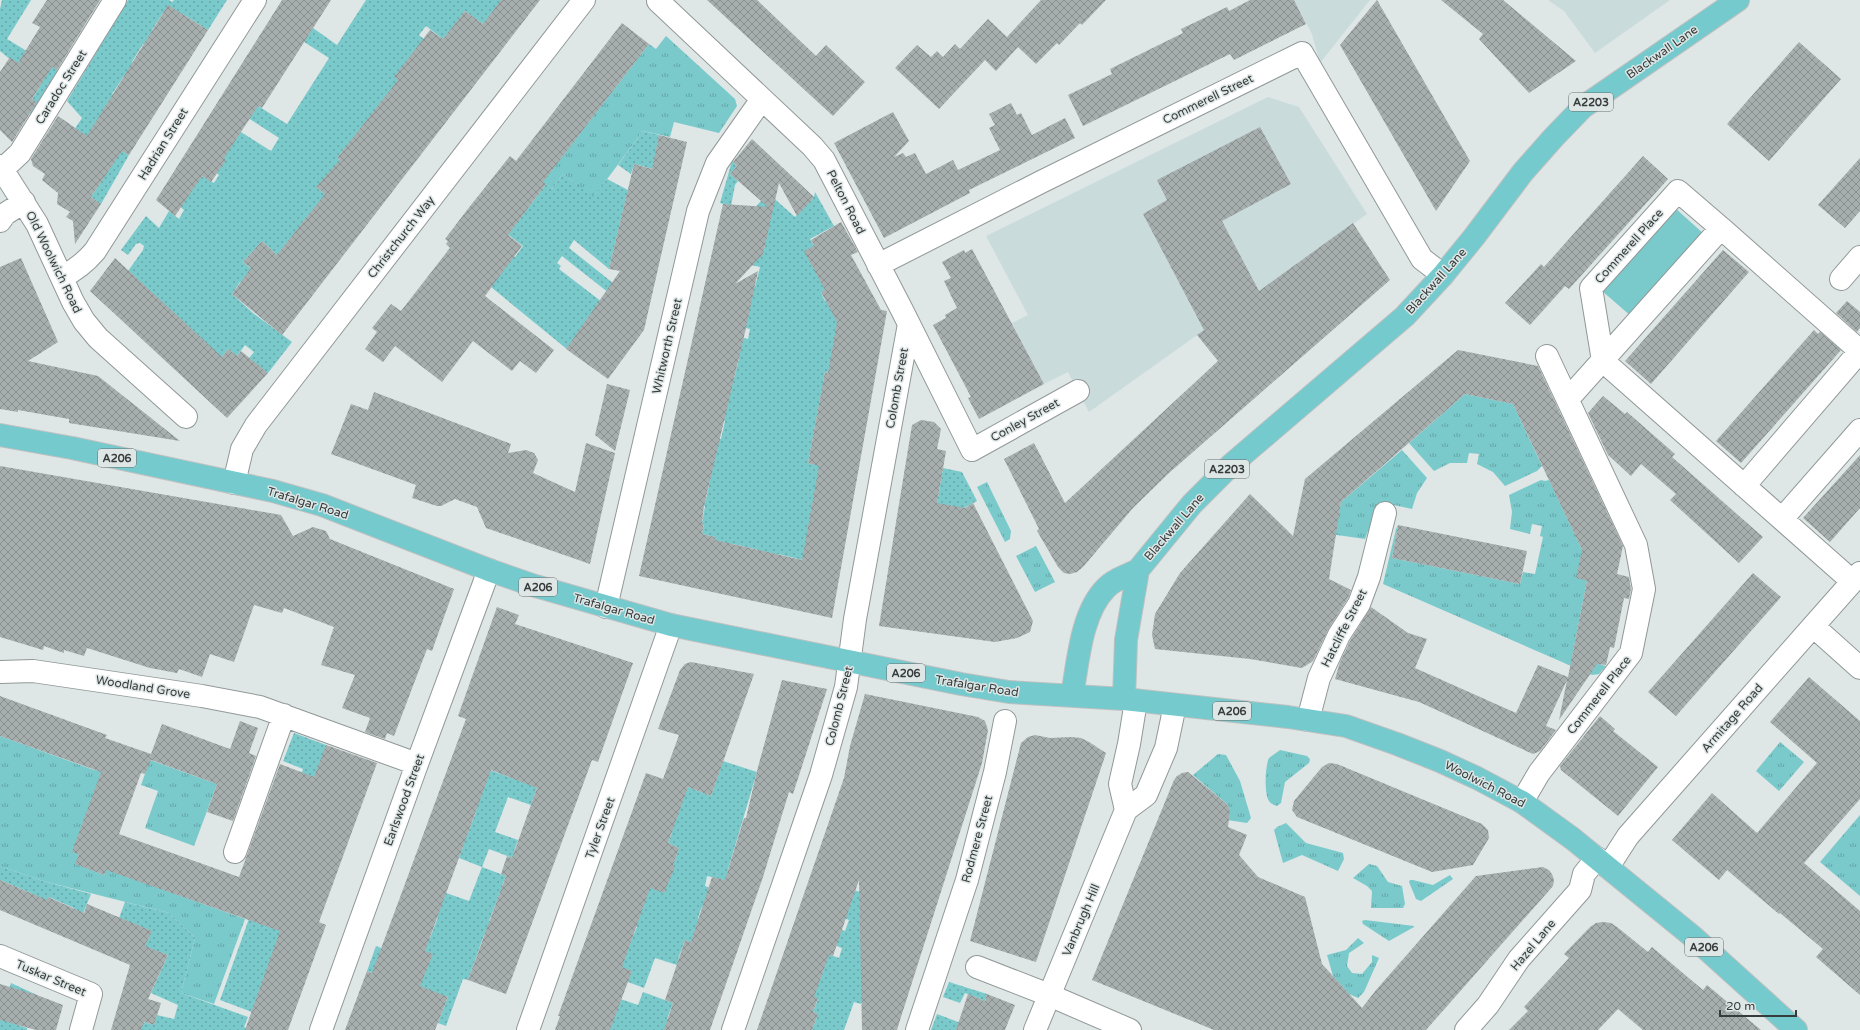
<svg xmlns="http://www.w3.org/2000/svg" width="1860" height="1030" font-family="'Varela Round',sans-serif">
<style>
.built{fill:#cadbdb}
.grass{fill:url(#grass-tufts)}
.park{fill:#7acacc}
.garden{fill:url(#garden-dots)}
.building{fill:url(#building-cross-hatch)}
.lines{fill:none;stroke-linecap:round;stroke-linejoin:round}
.street-casing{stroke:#919898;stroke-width:24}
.secondary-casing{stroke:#919898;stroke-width:24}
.primary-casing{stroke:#bfc0c0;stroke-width:24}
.street{stroke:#fff;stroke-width:22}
.secondary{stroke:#fff;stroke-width:22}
.primary{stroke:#74cacd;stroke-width:22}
.labels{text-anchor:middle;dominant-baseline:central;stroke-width:3;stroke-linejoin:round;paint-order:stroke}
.shield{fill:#dee6e6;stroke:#6a6e6e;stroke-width:1}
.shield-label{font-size:11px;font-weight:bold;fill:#383b3b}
.street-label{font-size:12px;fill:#383b3b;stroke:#dee6e6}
</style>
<defs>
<pattern id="grass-tufts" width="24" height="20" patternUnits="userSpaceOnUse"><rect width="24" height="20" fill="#7acacc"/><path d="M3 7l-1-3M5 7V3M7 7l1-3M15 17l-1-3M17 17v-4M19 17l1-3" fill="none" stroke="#65a5a7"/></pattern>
<pattern id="garden-dots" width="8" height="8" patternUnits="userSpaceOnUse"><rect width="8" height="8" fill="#7acacc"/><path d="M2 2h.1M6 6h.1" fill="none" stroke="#65a5a7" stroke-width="1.8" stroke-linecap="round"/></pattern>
<pattern id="building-cross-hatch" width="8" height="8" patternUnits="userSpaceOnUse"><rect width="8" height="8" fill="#a7aeae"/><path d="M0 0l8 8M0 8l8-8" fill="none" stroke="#898f8f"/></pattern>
</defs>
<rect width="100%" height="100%" fill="#dee6e6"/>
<path class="built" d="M1294 0H1370L1320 63 1312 34Z
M1548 0H1670L1595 53 1564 11Z
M1268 97 1299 107 1367 214 1089 412 1068 372 1044 384 1012 323 1028 315 986 236Z"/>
<path class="grass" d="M666 36 735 99 737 106 719 133 674 122 670 137 643 131 593 198 563 174 552 189 516 161 551 171 649 44 656 49Z
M1465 394 1513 404 1542 466 1537 471 1505 486 1493 472 1477 464 1479 454 1469 453 1467 463H1450L1434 471 1409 443Z
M1402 450 1427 478 1417 493 1412 509 1380 502 1374 532 1368 531 1365 539 1330 534 1336 529 1341 502Z
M1541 480 1545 481 1549 480 1582 550 1587 581 1572 657 1606 666 1599 674 1592 675 1383 584 1396 529 1398 525 1392 558 1520 584 1523 572 1535 574 1543 537 1540 536 1542 526 1532 524 1530 534 1510 529 1512 512 1509 495Z
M987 482 1011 531 1010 539 1005 542 977 487Z
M1036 546 1055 582 1035 592 1016 556Z
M0 736 94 770 102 771 76 864 104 875 106 869 245 919 214 1004 181 993 195 938 169 913 43 881 0 866Z
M1780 742 1804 762 1779 791 1756 771Z
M1280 750 1307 756 1310 759 1309 763 1285 782 1281 803 1277 806C1274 805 1271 804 1269 801 1264 793 1265 766 1269 758Z
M1218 754 1226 755 1240 781 1251 818 1247 823 1227 820 1230 810 1227 804 1193 775Z
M150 760 217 784 194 846 145 828 158 791 141 785Z
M1860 815V896L1820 862Z
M1286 823 1306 843 1343 853 1344 859 1338 871 1302 855 1283 863 1274 830 1277 827Z
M1369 864 1377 866 1388 882 1402 886 1405 904 1403 908H1371L1372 891 1367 886 1353 878Z
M1450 875 1453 879 1421 901 1416 899 1409 882 1410 880H1413L1433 885Z
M1365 920 1414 926V927L1389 941 1363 924 1362 921Z
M1358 938 1364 943 1349 953 1347 966 1352 973 1362 974 1372 962V955L1379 958 1364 992 1358 998 1349 994 1333 976 1327 955 1346 950Z"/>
<path class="park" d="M1674 207 1705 235 1632 317 1601 290Z"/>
<path class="garden" d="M2 0H31L7 39 58 70 31 114 25 111 39 88 29 81 0 82 12 61 0 51V9Z
M128 0H169L172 2 174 0H227L208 30 181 13 176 20 163 13 152 30 165 38 156 52 143 44 132 62 145 70 137 84 124 76 112 94 125 102 96 135 129 155 101 204 91 197 103 179 58 154 82 118 67 101Z
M366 0H521L483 24 465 11 452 28 461 53 426 26 419 35 431 45 402 83 361 162 344 149 337 158 346 165 316 187 325 194 326 228 309 215 302 223V232L298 229 279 253 289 266 262 241 243 262 259 275 263 299 240 282 232 294 253 313 292 342 268 373 257 365 246 362 254 352 245 345 237 356 228 349 219 361 128 271 143 250 144 246 140 243 136 244 128 255 121 250 146 216 159 228 169 211 179 219 184 210 175 202 202 176 214 183 219 175 208 167 233 127 271 151 279 138 242 114 250 101 287 124 329 58 292 34 313 28 337 45Z
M643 131 659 135 653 169 634 164 631 174 618 165Z
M732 161 737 166 730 174 738 181 735 185 731 206 720 203Z
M563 174 593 197 607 179 628 190 609 269 574 240 569 248 613 283 614 297 562 256 557 263 561 266 559 269 619 315 568 350 447 251 450 248 491 240 515 257 523 246 477 211 513 228 546 184 552 189Z
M815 192 834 226 810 239 814 246 825 290 821 293 825 301 839 294 838 374 825 372 823 383 846 387 822 389 814 431 837 435 813 437 808 463 821 466 803 560 778 554 773 575 759 550 733 544 710 561 715 537 702 534 704 524 702 523 705 506 683 501 685 495 706 500 710 480 699 434 721 439 725 421 703 416 712 374 734 379 739 359 732 335 748 339 750 329 724 323 733 282 755 287 760 267 737 262 740 250 762 255 765 246 752 211 768 193 795 217 814 197Z
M943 468 962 472 977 501 940 521 937 503Z
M294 733 326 745 333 764 258 893 303 769 283 761Z
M723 761 757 772 727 873 728 881 707 876 705 886 714 889 701 909 698 918 703 920 707 948 685 940 678 959 701 966 677 965 655 958 644 988 628 982 611 963 630 943 637 927 626 923 639 884 664 892 679 848 668 843 672 833 659 828 688 787 711 796Z
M479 766 514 779 543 770 531 805 508 797 495 832 518 840 514 851 518 853 515 859 489 849 482 867 506 876 502 886 514 890 500 893 489 921 501 925 484 935 468 980 463 979 446 1026 438 1023 448 997 367 971 376 946 428 965 413 947 430 938 438 917 426 912 442 903 446 893 469 901 482 867 459 858 463 847 451 843 468 833 476 812Z
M868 800 895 810 899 800 915 805 898 867 920 874 916 884 911 883 906 901 893 897 889 909 902 913 901 916 906 918 899 938 882 934 878 947 890 951 889 953 878 950 874 963 885 967 884 970 889 972 882 992 866 989 861 1004 854 1002 844 1030H812L818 1014 813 1012 818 999 802 993 806 982 817 986 824 969 812 964 817 950 839 958 842 948 831 944 837 928 845 931 849 920 841 917 842 912 832 908 834 901 848 906 852 896 837 891 839 885 863 893 866 882 854 878 856 871 863 874 867 864 875 866 879 855 853 846 857 833 868 837 871 827 861 823 863 817 886 825 889 815 866 806Z
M0 866 43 881 91 894 79 923 74 908 49 897 44 908 31 893 0 880Z
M256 899 288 911 252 1012 220 1000Z
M125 902 169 913 195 938 181 993 248 1017 244 1027 254 1030H141L143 1022 154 1025 157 1015 174 1019 178 1005 151 993 168 955 157 951 148 972 137 967 151 931 119 918Z
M949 982 987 994 985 1001 965 993 960 1003 943 997Z
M11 983 37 995 34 1004 15 1024 27 1028V1030H0V997L6 999Z
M600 992 638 1005 643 992 673 1003 667 1019 670 1020 666 1030H601Z
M937 1014 974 1028 973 1030H962L957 1028 956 1030H931Z"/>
<path class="building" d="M47 0H100L57 70 52 67 32 99 37 102 12 142 0 130V72L10 57 18 63 40 27 32 23Z
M282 0H331L262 108 258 106 224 158 226 160 211 182 202 176 175 216 156 200Z
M501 0H540L282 335 232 294 251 268 243 262 262 241 277 255 325 194 316 187 340 160 337 158 398 80 394 77 430 30 443 39 465 11 483 24Z
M707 0H757L816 56 826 45 865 82 833 116Z
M1041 0H1106L1082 25 1080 23 1059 45 1057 43 1036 64 1018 47 996 71 985 60 939 109 895 68 917 45 931 57 937 51 943 57 955 44 960 49 988 19 1007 37Z
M1250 0H1294L1306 24 1234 60 1230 54 1083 126 1068 95 1112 74 1110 69 1183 33 1181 29 1227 7 1229 11Z
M1377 0 1470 161 1436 211 1340 45Z
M1441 0H1503L1576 61 1529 93 1479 39 1483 34Z
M168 5 208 30 129 155 122 151 91 197 101 204 75 244 73 221 66 217 70 212 57 204 58 193 42 180 45 174 33 166 31 159 58 116 87 136Z
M622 23 649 44 543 182 546 184 508 235 522 246 485 296 554 350 536 373 520 361 512 371 473 341 442 382 395 346 383 362 365 349 377 332 372 328 391 304 401 311 450 248 446 244 448 241 445 239 467 210 510 156 516 161Z
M1799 42 1841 79 1769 161 1727 124Z
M1011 103 1017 115 1021 113 1032 135 1065 118 1075 138 969 190 970 193 884 238 834 143 893 112 909 141 894 157 903 153 906 157 915 153 926 174 953 160 958 170 1000 150 989 128 995 125 989 114Z
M1260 127 1291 184 1222 221 1259 291 1353 223 1390 280 1169 473 1133 508 1083 567 1077 572 1070 574 1064 573 1058 567 1037 531 1039 529 1004 459 1034 443 1065 503 1218 361 1197 335 1204 330 1143 214 1167 200 1157 180Z
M659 135 687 142 644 330 608 379 566 349 620 271 609 269 634 164 652 169Z
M752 139 814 197 797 216 779 183 763 254 735 284 758 271 746 328 704 506 702 523H704L702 534 715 537V540L802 560 819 466 808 463 825 372 828 373 837 322 821 292 825 290 804 251 814 246 811 240 841 222 858 252 851 255 881 310 887 311 832 618 639 576 723 204 768 207 730 174 737 166 733 162Z
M1643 156 1668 179 1569 289 1565 286 1530 325 1505 303 1541 264 1544 267Z
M1860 158V211L1845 228 1818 205Z
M972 249 1044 384 979 419 968 398 971 397 933 325 946 318 945 315 957 308 944 281 951 278 942 262 964 250 965 253Z
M1723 250 1749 272 1651 384 1625 361Z
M21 258 58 342 28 361 98 376 180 441 69 423V419L18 410V412L0 409V267Z
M115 258 222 357 228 349 237 356 241 351 268 373 227 418 90 291Z
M1847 301 1860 312V328L1857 332 1836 313Z
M1814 330 1818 334 1820 332 1841 350 1741 463 1716 441Z
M1458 350 1538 366 1623 546 1617 574 1629 577 1631 589 1629 599 1624 598 1614 648 1610 647 1606 665 1597 664 1559 720 1567 680 1546 726 1556 730 1540 751 1533 754 1419 702 1335 679 1340 662 1350 641 1371 607 1408 633 1427 639 1415 668 1516 713 1538 665 1568 677 1587 581 1576 578 1582 550 1513 404 1465 394 1341 502 1329 579 1351 590 1348 598 1328 630 1313 661 1302 668 1250 659 1155 649 1152 635 1155 614 1180 573 1250 494 1293 536 1305 479Z
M607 384 630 390 615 451 595 435Z
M374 392 511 444 508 453 526 450 534 453 538 460 533 473 575 492 586 443 615 453 590 564 486 528 477 507 455 499 441 506H437L412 498 416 485 331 454 351 404 368 410Z
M1603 396 1625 414 1627 412 1675 454 1672 457 1763 537 1739 563 1670 500 1676 494 1641 464 1631 476 1608 455 1588 413Z
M921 420 934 422 941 429 937 449 946 451 937 503 965 508 973 503 1033 621 1030 632 1017 638 995 642 879 626 912 425Z
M1860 455V508L1830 542 1803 518Z
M0 466 281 515 293 536 313 527 326 531 330 539 454 589 432 651 427 649 394 736 387 733 385 739 365 732 370 718 342 708 355 675 321 665 334 627 284 608 282 613 254 605 234 662 210 654 202 677 179 669 177 673 150 668 87 648 84 656 64 650V653L44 646 43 650 0 637Z
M1398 525 1527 551 1520 584 1392 558Z
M1753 573 1781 597 1676 716 1648 692Z
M497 607 519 615 515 624 633 663 598 762 592 760 506 994 468 980 506 876 501 874 507 856 512 858 537 788 491 770 425 951 433 954 420 986 448 997 435 1030H345L367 971 372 973 466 719 458 716Z
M691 662 754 674 711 796 688 787 668 843 679 848 673 866 675 867 664 893 650 888 622 967 632 971 610 1030H555L560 1016H558L646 773 663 779 679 735 658 729 680 670 685 664Z
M1809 677 1860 721V799L1804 863 1860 911V995L1816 957 1823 949 1780 913 1779 914 1727 870 1719 880 1672 840 1712 793 1757 833 1817 763 1770 722Z
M782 680 827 689 793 794 789 792 763 877 710 1030H664L673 1003 665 1000 685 940 691 942 712 877 725 880 744 818H746L758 767Z
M865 694 978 717 985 721 988 730 982 763 901 1017 897 1030H862L859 880 833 956 829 955 814 997 818 998 813 1012 818 1014 812 1030H757L844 778 850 746Z
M0 696 107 735 105 738 151 754 162 724 230 749 240 721 258 728 249 753 256 756 233 821 207 812 217 784 151 760 145 774 141 773 119 834 239 877 280 764 314 777 326 745 377 763 319 922 326 925 288 1030H245L280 931 106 870 104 875 75 864 79 854 72 852 101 772 0 736Z
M1600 716 1615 729 1613 731 1658 767 1618 816 1561 770 1560 766Z
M1035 735 1050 738 1071 737 1081 738 1089 742 1106 753 1036 962 970 941 1021 743 1028 737Z
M1329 763 1337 764 1482 824 1488 830 1489 838 1473 865 1432 872 1297 817 1292 810 1294 801 1322 767Z
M1188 772 1227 804 1230 810 1228 827 1247 835 1239 855 1258 877 1305 897 1322 964 1362 1008 1376 990 1476 876 1543 867 1549 870 1552 874 1554 880 1553 886 1426 1030H1214L1092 980 1174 780 1177 776 1182 773Z
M0 880 47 900 48 897 84 913 87 904 152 931 145 946 168 955 148 999 161 1003 154 1025 144 1022 141 1030H111L130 965 0 910Z
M1603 922 1611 923 1617 927 1648 952 1652 947 1703 990 1707 985 1761 1030H1643L1618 1009 1598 1030H1509L1528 1011 1524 1007 1569 958 1564 954 1590 927 1596 923Z
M0 984 37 995 63 1005 56 1030H36L0 1020Z
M968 994 985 1001 987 994 1015 1005 1005 1030H956Z"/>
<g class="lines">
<g class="street-casing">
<path id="street" d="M658 1 812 146 824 160 902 310 972 450 1078 391
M0 166 37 224 73 302 84 321 98 338 186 417
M3 169 20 153 115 0
M0 221 5 214 24 202
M1721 228 1860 351
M878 265 1041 182 1302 53 1422 259 1443 275
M62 277C76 270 85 263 95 251L255 0
M1841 279 1860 257
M1568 399 1721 228 1678 191 1591 288 1603 361 1852 581
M234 483 242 449 256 425 584 0
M1744 486 1860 351
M1782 519 1860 430
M606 607 698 211 717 163 762 99
M1813 626 1860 668
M0 672 33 671 202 696 260 707 417 764
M1308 720 1319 678 1339 635 1359 604 1369 577 1385 513
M1522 802 1539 773 1631 653 1644 589 1636 545 1547 356
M235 852 284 715
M1608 867 1628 836 1860 573
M0 956 91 994 81 1030
M977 967 1049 995 1130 1030
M321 1030 417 764 489 570
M528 1030 671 625
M733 1030 821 775 846 687 855 619 909 324
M917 1030 967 880 995 772 1005 721
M1466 1030 1488 1005 1519 959 1580 890 1584 874 1597 858"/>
</g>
<g class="secondary-casing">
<path id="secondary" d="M1126 810 1120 784 1129 744 1136 701
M1035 1030 1126 810 1146 795 1166 748 1175 705"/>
</g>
<g class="primary-casing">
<path id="primary" d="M0 435 72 448 273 491 322 505 489 570 532 585 671 625 961 684 1009 692 1124 699 1288 717 1346 726 1397 744 1440 761 1477 778 1522 802 1573 839 1692 936 1796 1030
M1072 696C1078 662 1081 613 1106 588 1113 580 1128 575 1138 570
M1124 699 1126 640 1138 570 1192 504 1232 464 1405 316 1443 275 1474 237 1523 172 1554 137 1583 107 1738 0"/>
</g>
<use href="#street" class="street"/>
<use href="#secondary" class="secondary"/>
<use href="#primary" class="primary"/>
</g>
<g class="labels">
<g class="shield">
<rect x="1569" y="93" width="44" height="18" rx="3"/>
<rect x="98" y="449" width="38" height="18" rx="3"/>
<rect x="1205" y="460" width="44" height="18" rx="3"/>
<rect x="519" y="578" width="38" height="18" rx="3"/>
<rect x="887" y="664" width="38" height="18" rx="3"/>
<rect x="1213" y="702" width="38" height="18" rx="3"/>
<rect x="1685" y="938" width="38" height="18" rx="3"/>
</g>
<g class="shield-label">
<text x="1591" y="102">A2203</text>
<text x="117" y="458">A206</text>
<text x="1227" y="469">A2203</text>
<text x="538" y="587">A206</text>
<text x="906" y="673">A206</text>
<text x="1232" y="711">A206</text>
<text x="1704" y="947">A206</text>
</g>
<g class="street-label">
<text transform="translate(1662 52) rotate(-35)">Blackwall Lane</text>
<text transform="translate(61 87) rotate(-58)">Caradoc Street</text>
<text transform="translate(1208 99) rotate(-26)">Commerell Street</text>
<text transform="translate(163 144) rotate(-58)">Hadrian Street</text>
<text transform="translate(846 202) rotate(63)">Pelton Road</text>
<text transform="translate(401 237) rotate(-52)">Christchurch Way</text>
<text transform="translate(1629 246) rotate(-48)">Commerell Place</text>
<text transform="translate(54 262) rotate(64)">Old Woolwich Road</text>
<text transform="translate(1436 281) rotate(-48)">Blackwall Lane</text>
<text transform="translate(667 346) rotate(-77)">Whitworth Street</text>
<text transform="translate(897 388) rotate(-80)">Colomb Street</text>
<text transform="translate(1025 420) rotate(-29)">Conley Street</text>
<text transform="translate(308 503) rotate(17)">Trafalgar Road</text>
<text transform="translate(1174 527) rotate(-49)">Blackwall Lane</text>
<text transform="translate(614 609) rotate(16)">Trafalgar Road</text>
<text transform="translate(1344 628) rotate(-63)">Hatcliffe Street</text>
<text transform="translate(977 686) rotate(9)">Trafalgar Road</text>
<text transform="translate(143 687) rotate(9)">Woodland Grove</text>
<text transform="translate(1599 695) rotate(-52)">Commerell Place</text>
<text transform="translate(839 706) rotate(-76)">Colomb Street</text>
<text transform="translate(1732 718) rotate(-49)">Armitage Road</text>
<text transform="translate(1485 784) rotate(27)">Woolwich Road</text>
<text transform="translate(404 800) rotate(-70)">Earlswood Street</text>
<text transform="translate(600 828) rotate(-70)">Tyler Street</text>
<text transform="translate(977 839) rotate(-75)">Rodmere Street</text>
<text transform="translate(1081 920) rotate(-67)">Vanbrugh Hill</text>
<text transform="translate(1533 945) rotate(-50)">Hazel Lane</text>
<text transform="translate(51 978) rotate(23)">Tuskar Street</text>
</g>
</g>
<path d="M1720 1010v6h76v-6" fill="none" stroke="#383b3b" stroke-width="2"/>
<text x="1726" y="1010" font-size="12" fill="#383b3b" stroke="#dee6e6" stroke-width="3" paint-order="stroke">20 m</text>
</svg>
